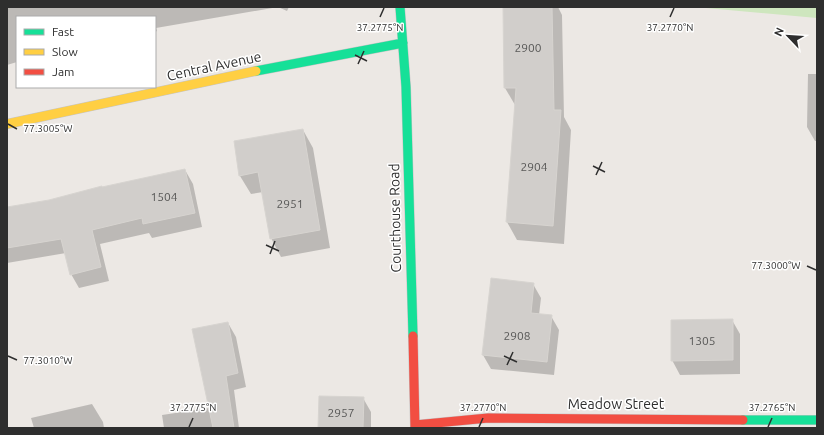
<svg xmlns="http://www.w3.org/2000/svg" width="824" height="435" font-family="Ubuntu,sans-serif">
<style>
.green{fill:#cee6be}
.shadow{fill:#0003}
.building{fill:#d1cecb;stroke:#d7d4d0}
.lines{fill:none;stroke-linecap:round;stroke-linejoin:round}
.fast-casing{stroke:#c5c4c5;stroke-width:10}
.slow-casing{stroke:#c5c4c5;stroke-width:10}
.jam-casing{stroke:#c5c4c5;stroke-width:10}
.fast{stroke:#16e098;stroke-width:9}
.slow{stroke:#ffcf43;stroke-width:9}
.jam{stroke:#f24e42;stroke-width:9}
.ticks{fill:none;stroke:#2e2e2e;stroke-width:1.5}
.labels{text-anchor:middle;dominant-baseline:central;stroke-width:3;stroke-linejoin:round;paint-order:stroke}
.number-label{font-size:12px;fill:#585857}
.street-label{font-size:14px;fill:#2e2e2e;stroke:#fff}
.ticks-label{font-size:10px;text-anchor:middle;fill:#2e2e2e;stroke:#fff;stroke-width:3;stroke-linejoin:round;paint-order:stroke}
</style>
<rect width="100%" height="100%" fill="#ece8e4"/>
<path class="green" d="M695 7H817V18Z"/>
<path class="shadow" d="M7 7H278L156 28 157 31 155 32V17H17V62L7 65Z
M278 7H289L287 11Z
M504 7H558L562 15 564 117 571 130 564 244 517 240 507 222 515 105 505 88Z
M808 74H817V141H815L807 127Z
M303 130 313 148 330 248 281 257 271 238 263 192 251 194 240 176Z
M185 170 193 184 202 227 152 238 149 233 100 244 109 281 79 288 71 274 66 253 7 263V208L49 201Z
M533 284 541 298 539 315 551 316 559 330 554 375 491 369 483 355Z
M732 320 740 334V374L680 375 672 360Z
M228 323 236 337 246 387 234 390 239 428H164L162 415 209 408Z
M363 398 371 412V428H319Z
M92 404 103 422 104 428H34L31 418Z"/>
<path class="building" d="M503 7H552L554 110H561L553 226 506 222 516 88H504Z
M303 129 320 230 270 239 258 172 239 176 234 141Z
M185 169 195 213 143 224 142 218 92 230 101 267 70 275 61 239 7 248V207L49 200 102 186V187Z
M491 278 534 283 531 313 552 315 547 362 482 355Z
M733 319V360L671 361V320Z
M228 322 238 373 226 376 234 428H213L192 329Z
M319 396 364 397 363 428H318Z"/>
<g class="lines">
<g class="fast-casing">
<path id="fast" d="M400 7 406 87 413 336
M256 71 403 43
M743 420H817"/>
</g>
<g class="slow-casing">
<path id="slow" d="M7 124 256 71"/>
</g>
<g class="jam-casing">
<path id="jam" d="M413 336 415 428
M415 425 488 418 743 420"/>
</g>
<use href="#fast" class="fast"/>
<use href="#slow" class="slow"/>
<use href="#jam" class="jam"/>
</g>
<path class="ticks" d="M380 17 384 8M670 17 674 8M355 55 367 61M358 64 364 51M8 124 17 129M593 166 605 172M596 175 602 162M266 245 279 251M270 254 275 241M807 266 816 270M8 356 17 360M504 356 517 362M507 365 513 352M189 427 193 418M479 427 483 418M768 427 772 418"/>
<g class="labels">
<g class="number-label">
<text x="528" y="47">2900</text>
<text x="534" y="166">2904</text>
<text x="164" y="196">1504</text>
<text x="290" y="203">2951</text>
<text x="517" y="335">2908</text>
<text x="702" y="340">1305</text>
<text x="341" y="412">2957</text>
</g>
<g class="street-label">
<text transform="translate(214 66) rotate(-12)">Central Avenue</text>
<text transform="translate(395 218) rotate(-91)">Courthouse Road</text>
<text x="616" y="404">Meadow Street</text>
</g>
</g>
<g class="ticks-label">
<text x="380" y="31">37.2775°N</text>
<text x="670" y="31">37.2770°N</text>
<text x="48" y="132">77.3005°W</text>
<text x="776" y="269">77.3000°W</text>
<text x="48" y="364">77.3010°W</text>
<text x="193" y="411">37.2775°N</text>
<text x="483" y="411">37.2770°N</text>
<text x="772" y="411">37.2765°N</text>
</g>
<rect width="824" height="435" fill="none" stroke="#2e2e2e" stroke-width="16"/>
<rect x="16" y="16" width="140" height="72" fill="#ffffff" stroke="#ababab"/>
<rect x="24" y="29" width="20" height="6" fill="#16e098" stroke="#ababab"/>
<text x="52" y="36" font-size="12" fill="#2e2e2e">Fast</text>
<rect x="24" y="49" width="20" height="6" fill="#ffcf43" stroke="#ababab"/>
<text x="52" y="56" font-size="12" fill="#2e2e2e">Slow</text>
<rect x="24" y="69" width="20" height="6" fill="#f24e42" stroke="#ababab"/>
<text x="52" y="76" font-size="12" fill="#2e2e2e">Jam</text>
<g transform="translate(788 36) rotate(295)" stroke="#ffffff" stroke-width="3" paint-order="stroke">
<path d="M0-3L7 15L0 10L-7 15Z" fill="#2e2e2e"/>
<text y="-6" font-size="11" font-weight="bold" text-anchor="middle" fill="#2e2e2e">N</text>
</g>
</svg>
